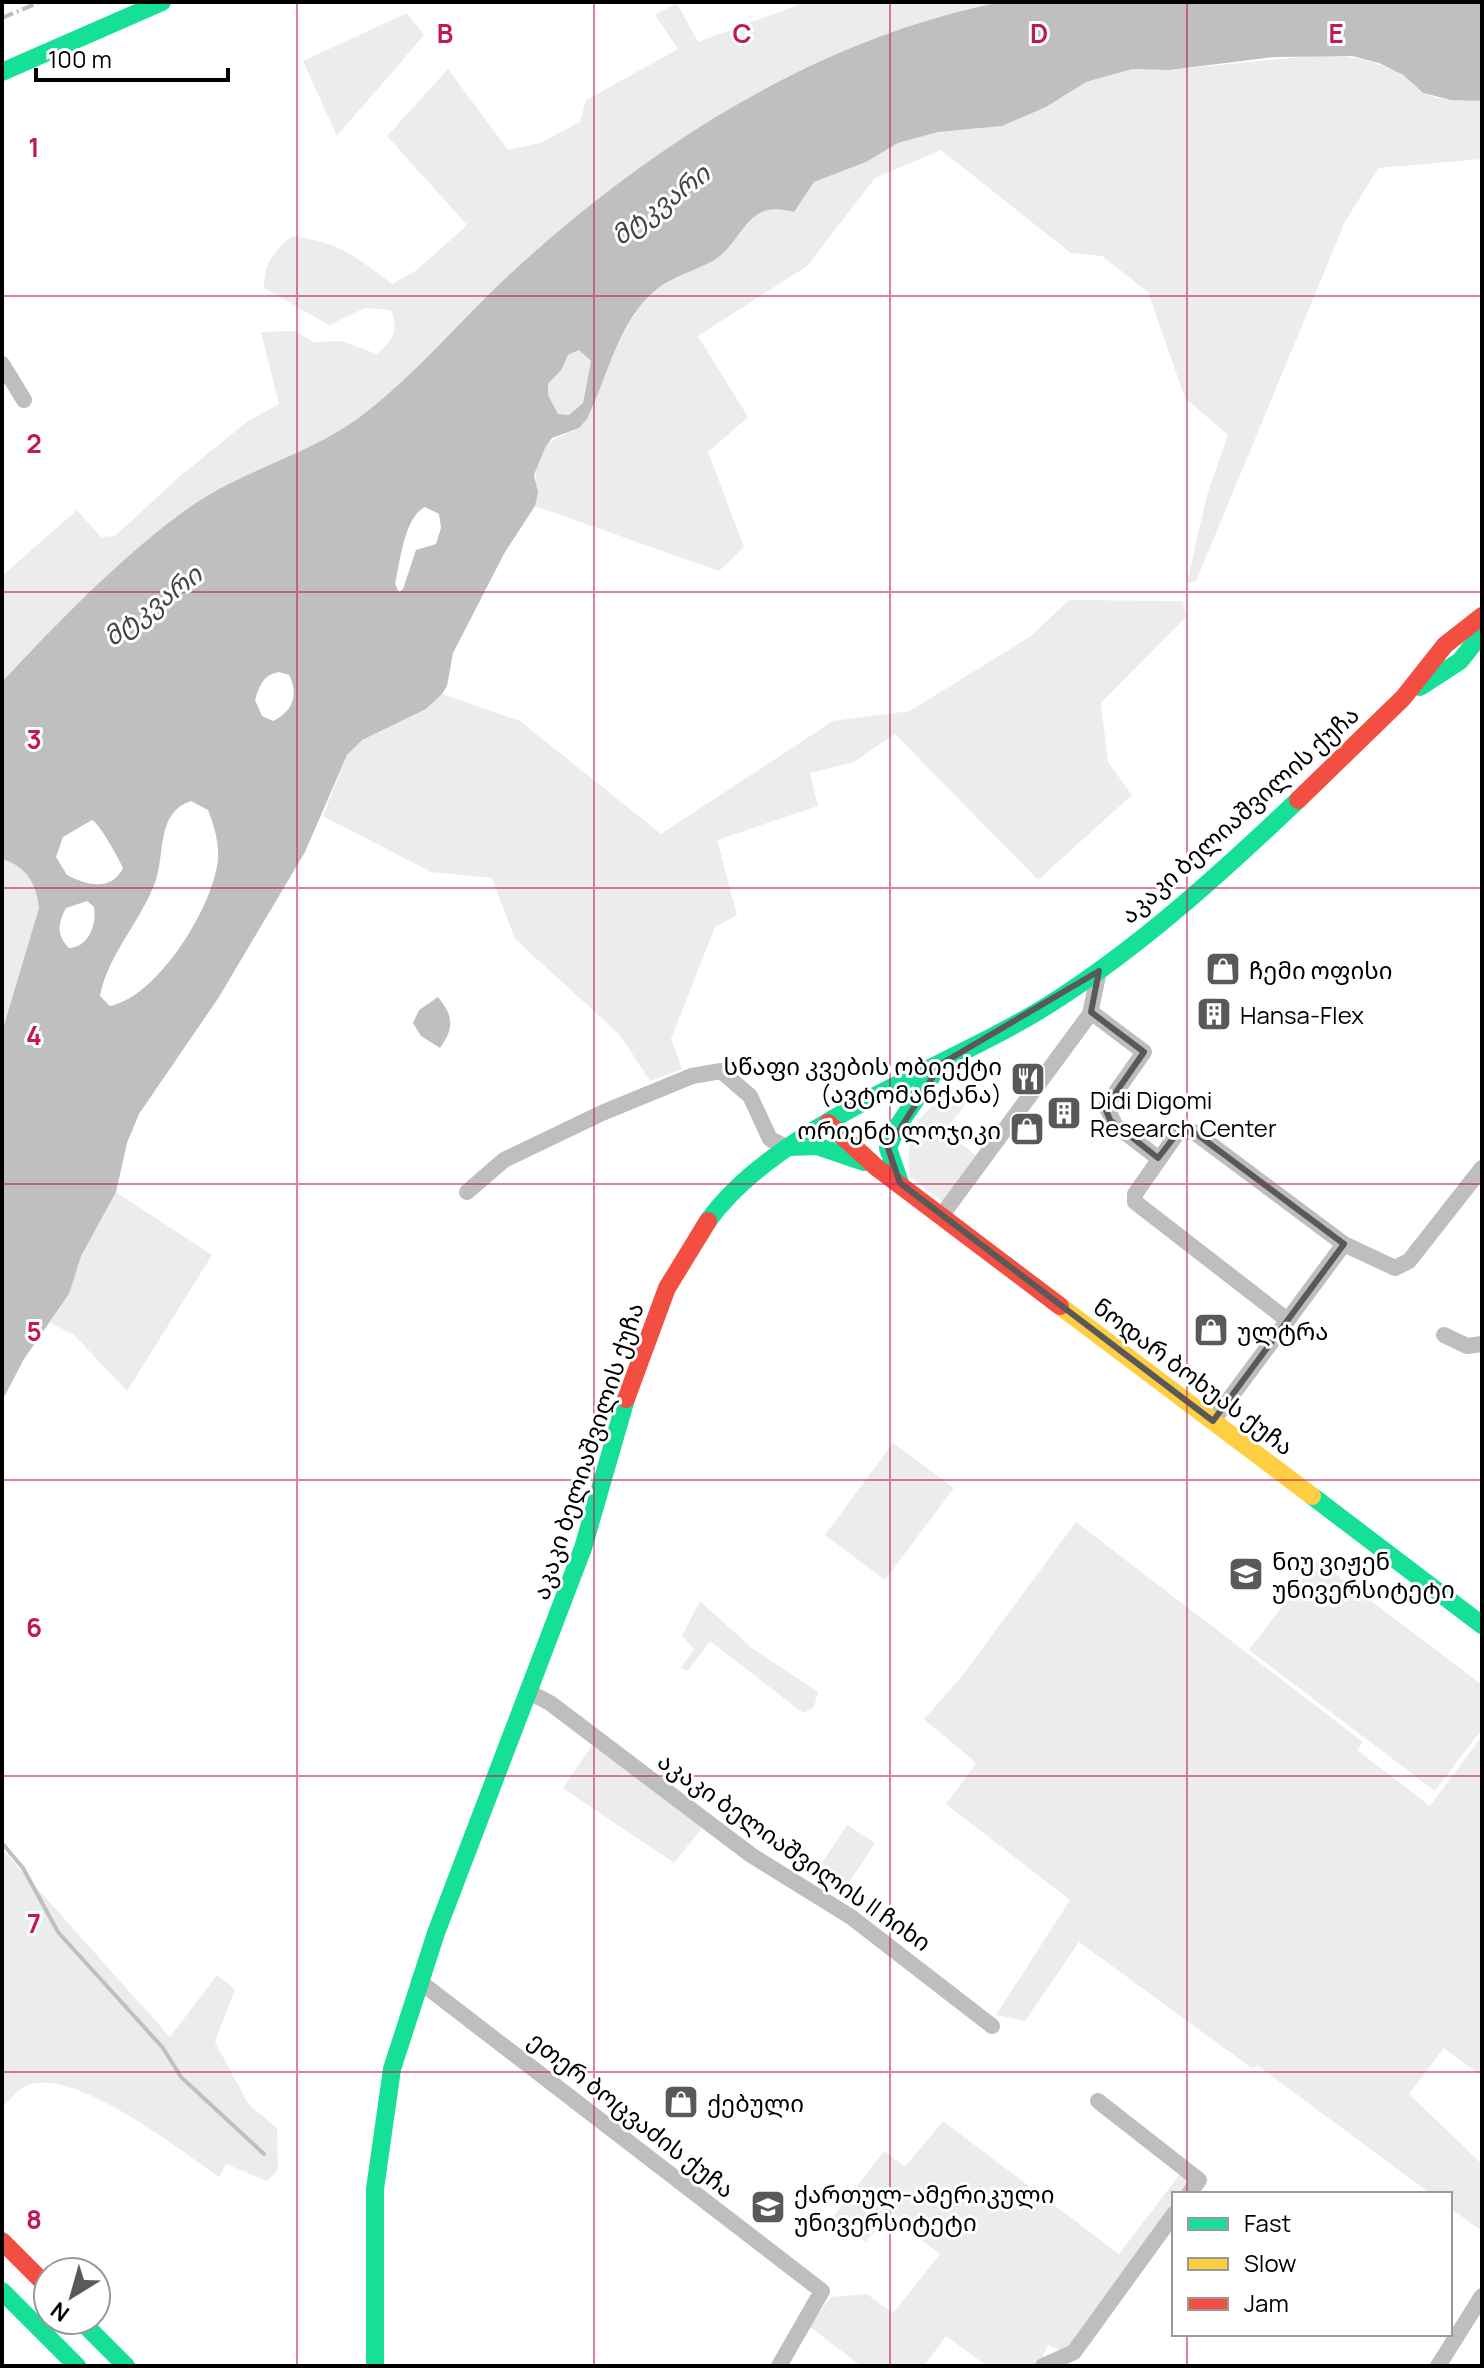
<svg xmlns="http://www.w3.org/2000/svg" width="1484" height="2368" font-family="Manrope,'Noto Sans Georgian',sans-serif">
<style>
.green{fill:#ececec}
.water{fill:#bfbfbf;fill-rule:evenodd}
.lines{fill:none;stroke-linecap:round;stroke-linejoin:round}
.stream{stroke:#bfbfbf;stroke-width:4}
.street{stroke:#bebebe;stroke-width:16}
.fast{stroke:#16e098;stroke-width:18}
.slow{stroke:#ffcf43;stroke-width:18}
.jam{stroke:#f24e42;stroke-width:18}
.rail{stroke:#bebebe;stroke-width:4;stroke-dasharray:12 4 2 4;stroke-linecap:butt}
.marked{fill:none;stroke:#595959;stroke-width:6;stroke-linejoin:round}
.grid{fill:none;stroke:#c2185b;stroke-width:2;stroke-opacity:0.55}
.labels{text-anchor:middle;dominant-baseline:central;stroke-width:6;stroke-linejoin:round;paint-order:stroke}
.street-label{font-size:24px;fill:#000;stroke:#fff}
.poi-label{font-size:24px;fill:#000;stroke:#fff;text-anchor:start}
.water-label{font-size:26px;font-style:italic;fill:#444;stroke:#fff}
.grid-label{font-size:26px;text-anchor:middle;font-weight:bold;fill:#c2185b;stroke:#fff;stroke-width:6;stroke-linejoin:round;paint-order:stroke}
</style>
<rect width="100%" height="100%" fill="#fff"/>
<path class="green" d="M806 2H1001C820 38 657 142 521 264 467 312 422 369 365 413 317 451 253 467 202 499 135 542 57 623 2 682V576L77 510 101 537 115 536 179 477 248 421 279 404 261 332 295 331 314 342 341 341 377 354C393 341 399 329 391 310L365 308 329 325 264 288C264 263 273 252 292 236 338 242 356 256 392 284L417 270 467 225 387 136 448 69 508 150 540 143 580 122 586 100 678 49 655 15 677 3 698 42Z
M407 13 424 35 337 136 303 61Z
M1320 55C1349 56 1374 59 1400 74 1409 79 1416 90 1425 94 1442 101 1464 100 1482 101V159L1378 168 1345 222 1196 581 1187 583 1207 495 1228 435 1185 398 1148 292 1102 256 1071 253 941 150 875 178 807 266 698 336 748 417 708 452 744 547 719 571 535 506C539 489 532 475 539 458 552 429 574 440 588 417 594 408 596 397 600 388 613 355 627 317 653 292 672 273 707 269 722 253 746 228 752 200 794 212L814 182 866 162 898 143 938 132 1002 126 1046 107 1086 82 1132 69 1169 70Z
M580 350 591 361 583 403 569 415 558 414 548 395V384L562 369 568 355Z
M1069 600 1183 601 1186 617 1101 703 1108 762 1132 795 1038 880 895 734 854 762 810 773 818 806 717 840 737 915 715 927 671 1039 682 1069 650 1081 620 1035 515 939 492 878 431 872 323 816 347 755 362 740 426 709 442 694 520 721 661 834 833 721 910 711 1031 636Z
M2 859C27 867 36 883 39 908L2 1032Z
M971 1084C972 1101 955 1119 943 1130L978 1157 944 1203 910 1177C902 1123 926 1105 971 1084Z
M116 1192 212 1255 127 1391 73 1334 50 1323 69 1294 80 1256Z
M893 1443 954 1488 885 1580 825 1535Z
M1076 1522 1363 1742 1357 1750 1430 1806 1482 1736V2076L1444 2048 1409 2094 1482 2164V2231L1450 2208V2194H1431L1257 2065 1253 2069 1079 1942 1025 2021 996 2015 1070 1900 946 1804 976 1763 924 1719 962 1676Z
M1317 1560 1482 1685V1729L1435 1791 1249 1650Z
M700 1601 753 1649 818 1692 814 1707 803 1713 710 1641 688 1671 681 1668 694 1649 682 1636Z
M593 1744 702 1828 674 1863 563 1788Z
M847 1825 875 1843 842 1893 814 1875Z
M2 1849 170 2037 217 1975 235 1989 215 2042 249 2105 277 2128 278 2170 267 2181 226 2164 219 2177C183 2152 68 2061 24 2087 16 2091 9 2101 2 2108Z
M943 2121 1119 2254 1180 2174 1191 2181 1181 2194H1174V2203L1065 2352 1048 2345 1038 2366H987L946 2336 924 2366H861L809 2326 831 2297 867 2294 893 2313 940 2254 888 2215 866 2242 833 2217 884 2151 905 2167Z"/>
<path class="water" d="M1001 2H1482V101L1451 100 1423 93 1403 75 1379 63 1352 56 1275 57 1169 70 1132 69 1086 82 1046 107 1002 126 938 132 898 143 866 162 814 182 794 212C750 200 747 230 722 254 707 268 675 274 657 289 618 320 608 377 587 419L579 428 552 438 545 448 534 475 538 492 535 506 505 552 453 653 447 686 442 694 426 709 362 740 347 755 305 852 219 997 139 1114 127 1143 116 1192 81 1256 69 1294 24 1359 2 1401V1032L39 908C36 883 27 867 2 859V682C57 623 135 542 202 499 253 467 317 451 365 413 422 369 467 312 521 264 657 141 820 38 1001 2ZM579 350 591 361 583 403 569 415 558 414 548 395V384L562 369 568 355ZM425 507 439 514 441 528 436 544 416 550 403 589 399 592 395 584C400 563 404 517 425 507ZM279 672 289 675C299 694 293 712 273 721L262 716 255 700C260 685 263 675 279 672ZM191 801 208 810C214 825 219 842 218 858 215 904 158 997 110 1006L100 996C108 954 142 920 156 880 165 851 157 812 191 801ZM92 820C100 824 119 859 123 868 111 892 86 885 67 875L56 857 63 837ZM87 901 94 907C97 924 89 947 69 948 56 935 58 923 66 908Z
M438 997C453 1016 455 1027 440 1048L421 1036 413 1023 419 1010Z"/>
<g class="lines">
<path class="stream" d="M2 1843 23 1868 58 1932 163 2048 181 2077 264 2154"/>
<path class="street" d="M2 364 24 400
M1091 1012 1144 1052 1106 1106 1115 1125 1158 1158
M467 1192 504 1160 602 1113 692 1076 721 1071 750 1096 770 1139 786 1147
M942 1215 1090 1014 1099 971
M1286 1319 1135 1202V1194L1179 1131 1194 1132 1344 1244 1395 1268 1409 1261 1482 1168
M1444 1335 1467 1346 1482 1344
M1213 1421 1344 1244
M529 1692 550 1703 751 1855 851 1917 992 2026
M419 1981 822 2291 779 2366
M1098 2101 1199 2180 1189 2194
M1043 2366 1074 2352 1174 2214
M1438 2366 1482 2296"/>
<path class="fast" d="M2 72 162 2
M1420 687 1460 661 1482 633
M789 1147 817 1146 864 1162
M900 1183 888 1148 897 1127 937 1069
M708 1221C777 1124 949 1068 1050 1004 1140 947 1221 873 1298 800
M1312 1496 1482 1625
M2 2291 77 2366
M80 2320 126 2366
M375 2366V2189L392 2069 436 1933 583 1548 626 1399"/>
<path class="slow" d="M1060 1306 1312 1496"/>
<path class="jam" d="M1298 800 1403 698 1445 645 1482 616
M828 1123 876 1167 1060 1306
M626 1399 667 1288 708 1221
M2 2241 48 2287"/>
<path class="rail" d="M2 18 40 2"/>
</g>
<path class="marked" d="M1099 971 1091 1012 1144 1052 1105 1108 1110 1120 1158 1158 1179 1131 1194 1132 1344 1244 1213 1421 900 1183 888 1148 941 1064Z"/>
<path class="grid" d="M297 2V2366M594 2V2366M890 2V2366M1187 2V2194M2 296H1482M2 592H1482M2 888H1482M2 1184H1482M2 1480H1482M2 1776H1482M2 2072H1482M1187 2334V2366"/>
<defs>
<g id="shop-square" transform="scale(1.8)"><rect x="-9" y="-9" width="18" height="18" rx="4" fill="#595959" stroke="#fff"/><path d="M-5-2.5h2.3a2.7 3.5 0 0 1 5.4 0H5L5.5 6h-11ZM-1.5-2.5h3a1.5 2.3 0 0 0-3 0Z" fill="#fff"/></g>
<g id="building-square" transform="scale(1.8)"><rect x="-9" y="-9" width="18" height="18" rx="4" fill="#595959" stroke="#fff"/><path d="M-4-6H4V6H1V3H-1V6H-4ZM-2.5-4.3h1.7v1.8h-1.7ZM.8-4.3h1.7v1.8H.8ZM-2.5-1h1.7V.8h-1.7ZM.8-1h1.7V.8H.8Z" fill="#fff"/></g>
<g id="restaurant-square" transform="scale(1.8)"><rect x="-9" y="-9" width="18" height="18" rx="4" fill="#595959" stroke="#fff"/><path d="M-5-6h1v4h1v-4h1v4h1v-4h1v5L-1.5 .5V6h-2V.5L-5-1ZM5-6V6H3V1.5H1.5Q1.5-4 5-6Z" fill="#fff"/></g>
<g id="university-square" transform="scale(1.8)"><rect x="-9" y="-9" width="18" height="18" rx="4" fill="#595959" stroke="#fff"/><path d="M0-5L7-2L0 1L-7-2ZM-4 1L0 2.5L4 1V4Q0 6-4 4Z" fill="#fff"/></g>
</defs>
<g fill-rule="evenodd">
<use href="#shop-square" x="1223" y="969"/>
<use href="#building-square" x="1214" y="1014"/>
<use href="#restaurant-square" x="1028" y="1079"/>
<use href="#building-square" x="1064" y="1113"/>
<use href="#shop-square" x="1027" y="1129"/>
<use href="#shop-square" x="1211" y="1330"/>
<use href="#university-square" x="1246" y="1574"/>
<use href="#shop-square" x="681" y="2102"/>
<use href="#university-square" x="768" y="2207"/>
</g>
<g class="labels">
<g class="street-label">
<text transform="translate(1239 814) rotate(-42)">აკაკი ბელიაშვილის ქუჩა</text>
<text transform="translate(1194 1376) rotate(37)">ნოდარ ბოხუას ქუჩა</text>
<text transform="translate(587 1451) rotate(-72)">აკაკი ბელიაშვილის ქუჩა</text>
<text transform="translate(795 1851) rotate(35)">აკაკი ბელიაშვილის II ჩიხი</text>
<text transform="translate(632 2114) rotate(38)">ეთერ ბოცვაძის ქუჩა</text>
</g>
<g class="poi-label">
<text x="1249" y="969">ჩემი ოფისი</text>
<text x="1240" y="1014">Hansa-Flex</text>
<text x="1002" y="1065" text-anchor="end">სწაფი კვების ობიექტი<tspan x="1002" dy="28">(ავტომანქანა)</tspan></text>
<text x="1090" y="1099">Didi Digomi<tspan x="1090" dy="28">Research Center</tspan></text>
<text x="1001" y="1129" text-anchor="end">ორიენტ ლოჯიკი</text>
<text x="1237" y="1330">ულტრა</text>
<text x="1272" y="1560">ნიუ ვიჟენ<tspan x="1272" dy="28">უნივერსიტეტი</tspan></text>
<text x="707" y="2102">ქებული</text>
<text x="794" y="2193">ქართულ-ამერიკული<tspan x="794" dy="28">უნივერსიტეტი</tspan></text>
</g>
<g class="water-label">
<text transform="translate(660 204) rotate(-37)">მტკვარი</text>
<text transform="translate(152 605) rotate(-37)">მტკვარი</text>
</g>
</g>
<g class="grid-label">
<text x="445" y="43">B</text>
<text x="742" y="43">C</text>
<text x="1039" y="43">D</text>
<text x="1336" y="43">E</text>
<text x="34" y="157">1</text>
<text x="34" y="453">2</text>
<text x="34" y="749">3</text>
<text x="34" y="1045">4</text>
<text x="34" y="1341">5</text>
<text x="34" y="1637">6</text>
<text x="34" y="1933">7</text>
<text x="34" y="2229">8</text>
</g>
<rect width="1484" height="2368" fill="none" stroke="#000000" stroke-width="8"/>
<rect x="1172" y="2192" width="280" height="144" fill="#ffffff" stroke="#999999" stroke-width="2"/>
<rect x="1188" y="2218" width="40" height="12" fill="#16e098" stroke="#999999" stroke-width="2"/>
<text x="1244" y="2232" font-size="24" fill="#000000">Fast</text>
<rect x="1188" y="2258" width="40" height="12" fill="#ffcf43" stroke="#999999" stroke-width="2"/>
<text x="1244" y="2272" font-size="24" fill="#000000">Slow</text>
<rect x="1188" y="2298" width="40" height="12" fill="#f24e42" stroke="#999999" stroke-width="2"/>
<text x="1244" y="2312" font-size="24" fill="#000000">Jam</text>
<g transform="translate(72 2296) rotate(217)"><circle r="38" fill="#ffffff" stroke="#999999" stroke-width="2"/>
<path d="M0-6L14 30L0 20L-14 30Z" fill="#595959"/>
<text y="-12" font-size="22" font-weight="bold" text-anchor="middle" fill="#000000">N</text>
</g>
<path d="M36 68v12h192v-12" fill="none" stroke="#000000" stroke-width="4"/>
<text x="48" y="68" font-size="24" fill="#000000" stroke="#ffffff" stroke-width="6" paint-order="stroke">100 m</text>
</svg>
